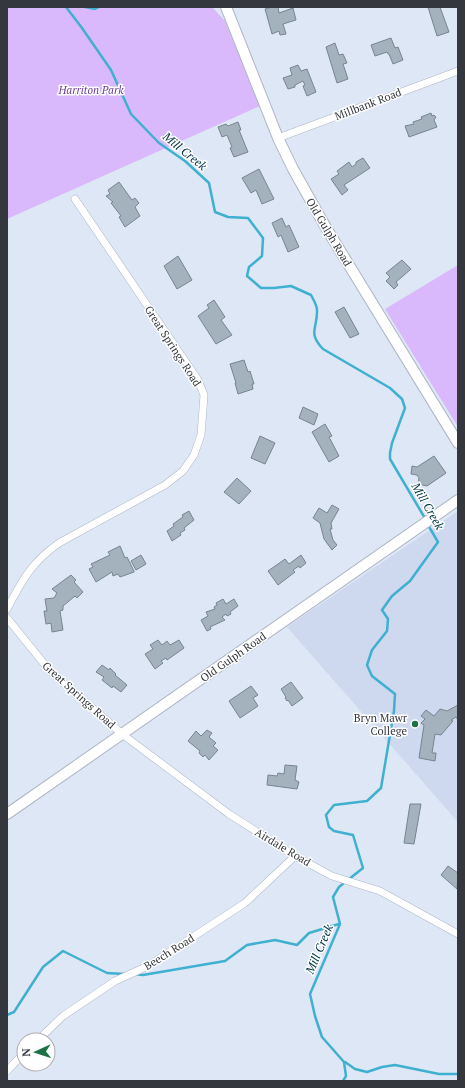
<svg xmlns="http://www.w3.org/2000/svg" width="465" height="1088" font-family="'PT Serif',serif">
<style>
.built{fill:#ced9ef}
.green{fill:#d9b9fc}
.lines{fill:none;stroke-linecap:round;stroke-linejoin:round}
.stream{stroke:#3fb0cf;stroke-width:2.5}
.building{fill:#a3b2bd;stroke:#77858f}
.street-casing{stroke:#aeb6c4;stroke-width:8}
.secondary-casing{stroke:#aeb6c4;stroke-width:12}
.street{stroke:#fff;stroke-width:7}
.secondary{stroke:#fff;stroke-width:10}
.poi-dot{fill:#1b7245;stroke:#fff;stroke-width:1.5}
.labels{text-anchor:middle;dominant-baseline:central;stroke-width:3;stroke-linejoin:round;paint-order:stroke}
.park-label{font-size:11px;font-style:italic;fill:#6b3e94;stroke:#fff}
.street-label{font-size:11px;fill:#34383e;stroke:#fff}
.poi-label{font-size:11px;fill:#34383e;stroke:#fff;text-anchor:end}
.water-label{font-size:12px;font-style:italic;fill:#033845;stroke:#fff}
</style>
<rect width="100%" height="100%" fill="#dee7f6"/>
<path class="built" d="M458 511V822L287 627Z"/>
<path class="green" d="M7 7H212L225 21 260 106 7 219Z
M458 265V427L385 309Z"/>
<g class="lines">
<path class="stream" d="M66 7 82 28 111 70 131 114 159 143 185 161 209 183 215 212 228 217 248 218 263 238 262 256 249 267 247 276 261 288H274L291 286 311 295C313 299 317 305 317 310 318 328 307 332 323 349L390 388 402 399 405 408 392 443 390 453V459L426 520
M85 7 95 9 99 7
M134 974 143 975 225 961 247 945 275 940 297 945 309 933 339 924
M7 1015 14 1012 43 967 63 951 107 973 125 974
M345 1062 355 1069 367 1072 382 1067 395 1065 439 1074H458
M343 1081 346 1076 344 1062 322 1037 315 1016 310 994 340 924 333 897 339 887 363 868 353 835 334 831 329 827 326 815 334 805 367 801 381 788 394 711 395 694 372 676 367 665 372 650 387 631 388 619 382 610 392 596 410 581 438 542 428 525"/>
</g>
<path class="building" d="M272 7H278L279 13 293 8 296 20 283 24 286 34 280 35 279 31 272 34 265 9Z
M428 7H440L449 32 437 36Z
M391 38 395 48 398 47 403 60 393 64 389 54H388L387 52 375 56 371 45Z
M335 43 339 55 343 54 347 63 343 64 348 79 337 83 326 47Z
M298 65 301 71 307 69 316 92 307 96 303 86 305 85 303 81 295 85V87L288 89 283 78 292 75 290 68Z
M431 113 432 116 434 115 436 117 434 120 437 127 409 137 405 126 414 124 413 122 422 119 421 117Z
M238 122 241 130H239L248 152 234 157 230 148 232 147 227 135 222 137 218 127 226 124 228 126Z
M363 158 370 168 344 185 348 190 342 195 331 179 339 174 337 171 349 162 352 167 356 164V162Z
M259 169 274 199 262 204 256 190 251 193 242 178Z
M119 182 132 200 135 198 139 203 135 207 140 216 125 227 119 217 121 216 111 203 113 202 106 196 110 194 108 190Z
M282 218 286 227 289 225 299 247 288 252 281 235 278 237 272 223Z
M178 256 192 280 177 289 164 266Z
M402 260 411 269 396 282 398 285 394 289 386 281 390 277 386 273Z
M214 300 225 317 221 320 232 335 216 344 198 316 209 308 207 305Z
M344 307 359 334 350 338 335 312Z
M244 360 248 372 250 371 254 384H252L253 389 238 394 235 383H236L230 364Z
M303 407 318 414 314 425 299 418Z
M325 424 332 436 329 437 339 456 329 462 312 432Z
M260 436 275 443 265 464 251 458Z
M434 456 446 473 427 486 418 484 419 478 417 475 411 474 412 466 417 467Z
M237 478 251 491 239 504 224 492Z
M332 505 339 509 331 523 332 529H330L333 540 337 545 332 550 324 539 320 523 313 518 319 508 327 513Z
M189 511 194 520 184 528 185 530 180 533 181 535 172 541 167 531 174 526 173 524 183 517 182 515Z
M120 546 125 558 127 557 134 571V572L120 577 118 574 113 576 112 572 96 582 89 569 93 567 91 564 110 555 108 552Z
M141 555 146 564 136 570 131 561Z
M301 555 306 563 300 568 299 566 293 570 295 572 278 585 268 571 285 559 289 564Z
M71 575 76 580 74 582 83 592 77 598 75 596 63 606V610L60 611 63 630 52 632 51 623 46 624 44 611H47L45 599 54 598 57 593 52 589Z
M223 599 226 604 234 599 238 606 230 612 231 614 227 616 226 614 222 617 225 620 210 627 211 629 207 631 201 620 208 616 206 612 215 609 214 607 217 605 216 603Z
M158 640 162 645 167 641 170 645 179 640 184 648 167 660 166 658 161 661 163 663 155 669 145 654 153 649 150 645Z
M102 665 109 670 110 668 116 674 115 675 127 685 121 692 113 686 112 688 102 680 104 677 96 672Z
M291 682 303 698 292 706 288 700 287 701 285 698 286 697 281 689Z
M251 686 258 695 253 698 258 706 240 718 229 701Z
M458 705V720L456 717 451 720 453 721 441 735 435 734 432 753H436L435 761 419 758 424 725 421 723 425 719 421 716 426 710 434 716 440 709 447 711Z
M207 730 212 733 209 737 216 743 213 746 218 750 209 760 205 755 203 757 199 753 200 751 188 741 196 731 201 736Z
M285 765 297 766 295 780 299 782 297 789 267 785 268 775 277 776 278 773 284 774Z
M410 804H421L414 844 404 843Z
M448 866 458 873 457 889 441 875Z"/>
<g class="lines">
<g class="street-casing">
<path id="street" d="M278 138 458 71
M7 609C23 579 31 563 59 543L165 485 183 471 194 455 201 435 204 395 198 380 75 199
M7 618 50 671 122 734 229 814 295 856 332 876 380 891 458 934
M38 1040 63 1016 115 981 148 966 245 903 295 856
M7 1071 24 1053"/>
</g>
<g class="secondary-casing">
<path id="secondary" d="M226 7 278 138 293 169 325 226 458 443
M7 814 458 500"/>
</g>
<use href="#street" class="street"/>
<use href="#secondary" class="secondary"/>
</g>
<circle class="poi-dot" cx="415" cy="724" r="4"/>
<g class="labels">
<g class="park-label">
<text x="91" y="90">Harriton Park</text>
</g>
<g class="street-label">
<text transform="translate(368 104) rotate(-21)">Millbank Road</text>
<text transform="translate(329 232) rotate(59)">Old Gulph Road</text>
<text transform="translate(173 346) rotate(57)">Great Springs Road</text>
<text transform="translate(233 657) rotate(-35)">Old Gulph Road</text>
<text transform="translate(79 695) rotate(42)">Great Springs Road</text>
<text transform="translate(283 847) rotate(31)">Airdale Road</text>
<text transform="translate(169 952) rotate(-32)">Beech Road</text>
</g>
<g class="poi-label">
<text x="407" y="718">Bryn Mawr<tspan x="407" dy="13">College</tspan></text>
</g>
<g class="water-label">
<text transform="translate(185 151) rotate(39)">Mill Creek</text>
<text transform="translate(428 506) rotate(60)">Mill Creek</text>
<text transform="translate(319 949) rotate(-67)">Mill Creek</text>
</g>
</g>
<rect width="465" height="1088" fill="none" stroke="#34383e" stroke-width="16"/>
<g transform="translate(36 1052) rotate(267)"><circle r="19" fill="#ffffff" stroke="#aeafb2"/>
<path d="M0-3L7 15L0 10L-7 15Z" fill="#1b7245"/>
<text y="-6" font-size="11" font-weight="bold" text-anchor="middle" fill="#34383e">N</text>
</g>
</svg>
